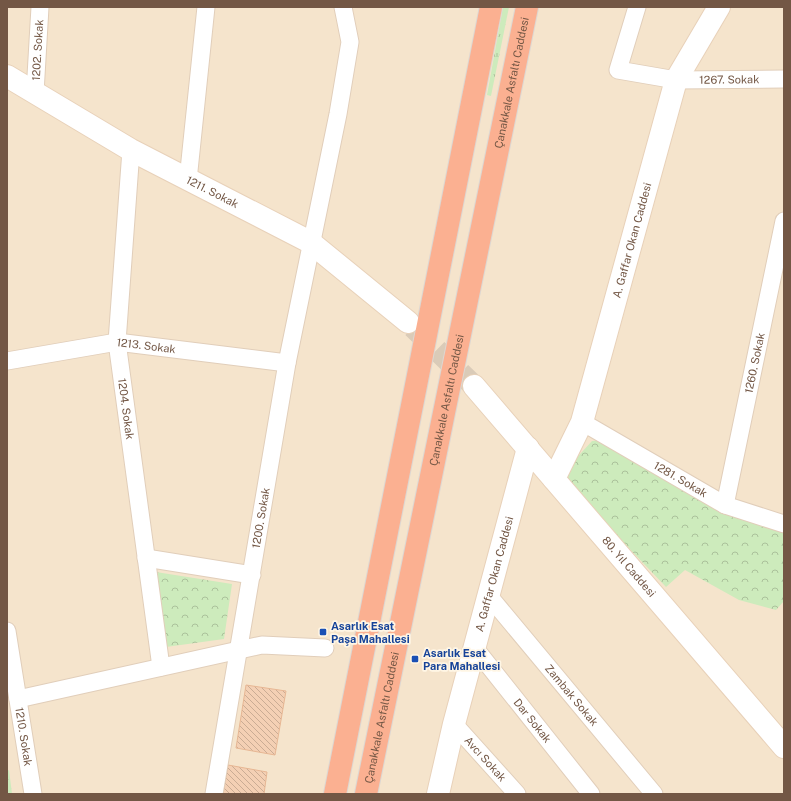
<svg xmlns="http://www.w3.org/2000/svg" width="791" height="801" font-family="'Public Sans',sans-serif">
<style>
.residential{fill:#f5e4cc}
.grass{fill:url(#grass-tufts)}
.park{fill:url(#park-crowns)}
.building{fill:url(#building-back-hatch);stroke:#e7b794}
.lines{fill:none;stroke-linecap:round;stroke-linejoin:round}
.secondary-tunnel{stroke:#dacbb8;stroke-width:22;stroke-dasharray:22 11;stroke-linecap:butt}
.street-casing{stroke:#e1ceba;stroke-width:19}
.secondary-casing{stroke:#e8d1b9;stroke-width:24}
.highway-casing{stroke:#ddd7d2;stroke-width:24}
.street{stroke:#fff;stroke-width:17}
.secondary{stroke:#fff;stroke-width:22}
.highway{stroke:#fbb091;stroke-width:22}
.transit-dot{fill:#1a4fb4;stroke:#fff6e5;stroke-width:1.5}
.labels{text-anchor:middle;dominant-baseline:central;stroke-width:3.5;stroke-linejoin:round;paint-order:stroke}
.street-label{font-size:11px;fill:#735745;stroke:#fff6e5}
.transit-label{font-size:11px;font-weight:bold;fill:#164399;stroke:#fff6e5;text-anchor:start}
</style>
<defs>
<pattern id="grass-tufts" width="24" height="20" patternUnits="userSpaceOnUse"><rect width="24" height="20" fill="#cdebbc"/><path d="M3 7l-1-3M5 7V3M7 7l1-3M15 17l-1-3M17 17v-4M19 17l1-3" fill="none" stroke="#abc19b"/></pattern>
<pattern id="park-crowns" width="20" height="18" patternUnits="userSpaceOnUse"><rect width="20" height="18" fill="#cdebbc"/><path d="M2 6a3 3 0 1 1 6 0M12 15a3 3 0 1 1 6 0" fill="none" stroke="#abc19b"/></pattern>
<pattern id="building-back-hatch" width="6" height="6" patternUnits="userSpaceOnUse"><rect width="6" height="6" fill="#f4d0b4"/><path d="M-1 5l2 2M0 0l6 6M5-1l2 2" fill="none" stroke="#caac94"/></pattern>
</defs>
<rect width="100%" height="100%" fill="#fdf2de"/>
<path class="residential" d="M7 7H784V794H7Z"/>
<path class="grass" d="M503 7H509L491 96 487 95Z"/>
<path class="park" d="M605 440 784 533V601L776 610 739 600 685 570 666 587 560 476 592 441Z
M156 572 232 584 224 639 166 647Z
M9 770 12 794H7V771Z"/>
<path class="building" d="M246 685 286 691 275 755 236 748Z
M228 765 267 772 264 794H223Z"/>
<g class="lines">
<path class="secondary-tunnel" d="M413 327 474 386"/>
<g class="street-casing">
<g id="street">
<path id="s1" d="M637 7 618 70 676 80 784 79"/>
<path id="s2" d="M35 93 40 7"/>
<path id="s3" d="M131 150 117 342 161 667"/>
<path d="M188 180 206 7"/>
<path id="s4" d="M7 361 117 342 287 363"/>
<path id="s5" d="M582 422 725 505 784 524"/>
<path id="s6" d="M725 505 784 221"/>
<path d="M146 558 252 575"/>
<path id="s7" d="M489 596 654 794"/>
<path id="s8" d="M7 631 33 794"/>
<path id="s9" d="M474 647 591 794"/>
<path d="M18 699 262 645 325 648"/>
<path id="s10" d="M454 724 517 794"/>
<path id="s11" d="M214 794 287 363 338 114 350 42 343 7"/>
</g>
</g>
<g class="secondary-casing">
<g id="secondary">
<path id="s12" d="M7 76 131 150 310 242 408 322"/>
<path id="s13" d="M474 386 784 747"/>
<path id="s14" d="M554 479 582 422 676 80 719 7"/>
<path id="s15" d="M438 794 454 724 528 448"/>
</g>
</g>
<g class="highway-casing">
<g id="highway">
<path d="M335 794 491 7"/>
<path id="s16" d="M366 794 527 7"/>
</g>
</g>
<use href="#street" class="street"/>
<use href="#secondary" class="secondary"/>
<use href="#highway" class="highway"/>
</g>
<g class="transit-dot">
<rect x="319" y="628" width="8" height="8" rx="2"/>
<rect x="411" y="655" width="8" height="8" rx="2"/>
</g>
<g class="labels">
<g class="street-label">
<text stroke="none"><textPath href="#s2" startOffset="43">1202. Sokak</textPath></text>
<text stroke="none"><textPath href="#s1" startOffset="178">1267. Sokak</textPath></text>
<text stroke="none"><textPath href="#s16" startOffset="726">Çanakkale Asfaltı Caddesi</textPath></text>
<text stroke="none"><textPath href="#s12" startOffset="236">1211. Sokak</textPath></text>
<text stroke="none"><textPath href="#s14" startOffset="252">A. Gaffar Okan Caddesi</textPath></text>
<text stroke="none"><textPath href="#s4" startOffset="141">1213. Sokak</textPath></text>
<text stroke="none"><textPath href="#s6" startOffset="145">1260. Sokak</textPath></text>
<text stroke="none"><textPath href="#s16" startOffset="402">Çanakkale Asfaltı Caddesi</textPath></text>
<text stroke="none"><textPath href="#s3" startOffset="260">1204. Sokak</textPath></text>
<text stroke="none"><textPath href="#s5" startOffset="114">1281. Sokak</textPath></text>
<text stroke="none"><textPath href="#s11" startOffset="280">1200. Sokak</textPath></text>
<text stroke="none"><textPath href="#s13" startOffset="238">80. Yıl Caddesi</textPath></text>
<text stroke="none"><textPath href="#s15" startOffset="227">A. Gaffar Okan Caddesi</textPath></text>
<text stroke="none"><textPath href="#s7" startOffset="129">Zambak Sokak</textPath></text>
<text stroke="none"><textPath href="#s16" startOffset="78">Çanakkale Asfaltı Caddesi</textPath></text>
<text stroke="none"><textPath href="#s9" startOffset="94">Dar Sokak</textPath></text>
<text stroke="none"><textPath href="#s8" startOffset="107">1210. Sokak</textPath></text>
<text stroke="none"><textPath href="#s10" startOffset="47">Avcı Sokak</textPath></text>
</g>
<g class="transit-label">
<text x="331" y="626">Asarlık Esat<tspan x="331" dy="13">Paşa Mahallesi</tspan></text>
<text x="423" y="653">Asarlık Esat<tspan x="423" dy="13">Para Mahallesi</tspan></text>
</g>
</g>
<rect width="791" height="801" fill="none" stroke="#735745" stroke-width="16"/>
</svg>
